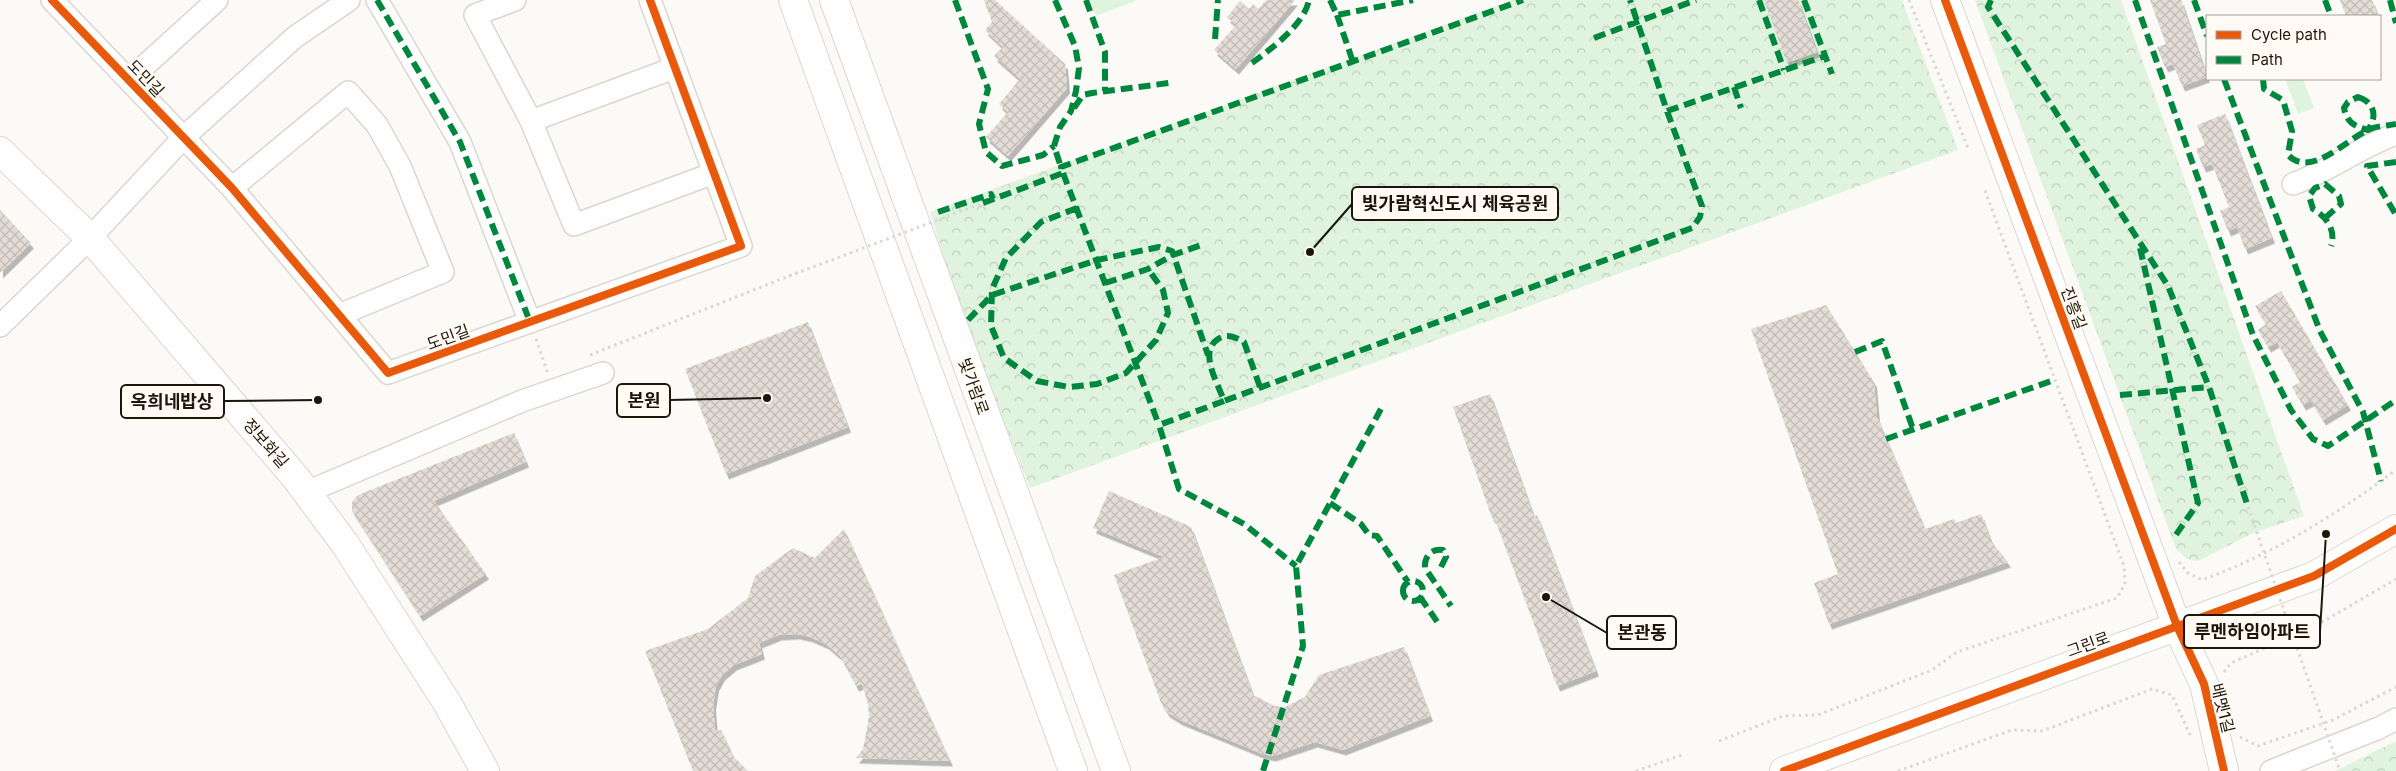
<svg xmlns="http://www.w3.org/2000/svg" width="2396" height="771" font-family="Inter,'Noto Sans KR',sans-serif">
<style>
.green{fill:#e0f3df}
.park{fill:url(#park-crowns)}
.building{fill:url(#building-cross-hatch);filter:url(#shadow)}
.lines{fill:none;stroke-linecap:round;stroke-linejoin:round}
.street-casing{stroke:#dbd6cf;stroke-width:24}
.secondary-casing{stroke:#dbd6cf;stroke-width:30}
.path{stroke:#d9d8d7;stroke-width:3;stroke-dasharray:2.5 4;stroke-linecap:butt}
.street{stroke:#fffefe;stroke-width:21}
.secondary{stroke:#fffefe;stroke-width:28}
.path-bridge{stroke:#d9d8d7;stroke-width:3;stroke-dasharray:2.5 4;stroke-linecap:butt}
.quiet{stroke:#00873e;stroke-width:6;stroke-dasharray:12 6;stroke-linecap:butt}
.cycleway-casing{stroke:#fffbf4;stroke-width:11}
.cycleway{stroke:#e8590c;stroke-width:8}
.labels{text-anchor:middle;dominant-baseline:central;stroke-width:4.5;stroke-linejoin:round;paint-order:stroke}
.street-label{font-size:16px;fill:#1c150a;stroke:#fffbf4}
.leader{fill:none;stroke:#1c150a;stroke-width:2}
.callout-dot{fill:#1c150a;stroke:#fffbf4;stroke-width:2}
.callout{fill:#fffbf4;stroke:#1c150a;stroke-width:2}
.callout-label{font-size:18px;text-anchor:middle;font-weight:bold;fill:#1c150a}
</style>
<defs>
<pattern id="park-crowns" width="20" height="18" patternUnits="userSpaceOnUse" patternTransform="scale(1.25)"><rect width="20" height="18" fill="#e0f3df"/><path d="M2 6a3 3 0 1 1 6 0M12 15a3 3 0 1 1 6 0" fill="none" stroke="#c0cfbe"/></pattern>
<pattern id="building-cross-hatch" width="8" height="8" patternUnits="userSpaceOnUse" patternTransform="scale(1.25)"><rect width="8" height="8" fill="#e3dcd6"/><path d="M0 0l8 8M0 8l8-8" fill="none" stroke="#c2bcb6"/></pattern>
<filter id="shadow"><feDropShadow dx="3" dy="5.5" stdDeviation="0" flood-color="#0004"/></filter>
</defs>
<rect width="100%" height="100%" fill="#fcfaf7"/>
<path class="green" d="M1090 0H1135V1L1096 16Z
M2285 79H2303L2314 108 2298 114Z"/>
<path class="park" d="M1512 0H1902L1958 150 1030 488 958 304 930 212Z
M1975 0H2121L2304 516 2255 532 2198 561 2187 559 2176 549Z
M2396 741V771H2335Z"/>
<path class="building" d="M984 0H995L1065 64 1067 88 1008 156 986 137 1008 112 999 104 1020 79 994 56 1003 47 985 30 992 22Z
M1266 0H1295L1236 69 1214 50 1236 25 1227 17 1240 1 1249 9 1253 4 1258 9Z
M1764 0H1798L1817 52 1787 63Z
M2150 0H2181L2207 77 2182 86 2173 64 2165 67 2157 47 2166 44Z
M2340 0H2372L2378 16H2346Z
M2225 114 2272 238 2245 249 2237 227 2228 231 2220 211 2229 207 2212 164 2203 167 2196 149 2205 145 2197 125Z
M0 210 31 243 0 273Z
M2281 291 2348 405 2323 420 2311 401 2303 405 2292 387 2300 382 2277 342 2268 347 2258 330 2266 324 2255 306Z
M1826 305 1874 382 1877 417 1925 529 1954 519 1956 523 1981 514 1991 541 2008 562 1829 624 1814 583 1838 574 1751 329Z
M808 322 848 427 726 474 685 369Z
M1490 394 1534 517 1537 515 1596 671 1557 686 1494 517 1492 518 1453 407Z
M514 433 526 462 434 501 486 574 420 616 352 511V502L358 495Z
M1109 491 1191 527 1253 695 1275 706 1285 707 1305 697 1319 675 1404 647 1430 716 1343 750 1315 742 1273 756 1263 754 1180 720 1167 712 1161 703 1114 575 1164 557 1093 528Z
M844 529 950 761 856 758 863 749 869 717 868 704 862 684 856 686 840 656 826 644 810 637 797 634 779 635 759 643 762 654 734 665 722 675 716 686 713 705 715 731 721 730 733 756 748 771H693L645 651 708 629 748 598 755 576 793 548 815 558Z"/>
<g class="lines">
<g class="street-casing">
<path id="street" d="M52 0 232 188 388 373 741 246 650 0
M377 0 460 142 530 322
M515 0 475 15 531 121 574 225 714 173
M129 80 217 0
M531 121 674 68
M2293 184C2329 171 2360 147 2396 134
M232 188 348 92 377 125 400 166 443 272 339 315
M0 326 90 238 184 137 295 37 349 0
M307 492 522 401 603 373
M2271 771 2379 728 2396 719"/>
</g>
<g class="secondary-casing">
<path id="secondary" d="M793 0 1073 771
M834 0 1116 771
M1945 0 2177 626 2204 684 2224 771
M0 151 90 238 296 478 345 544 446 701 485 771
M1784 771 2314 576 2396 529"/>
</g>
<path class="path" d="M1909 0 1968 148
M536 339 548 374
M590 355 799 272
M2179 562 2188 573 2202 580C2273 554 2336 515 2396 470
M2224 672 2231 663 2319 624 2396 579
M2240 737 2258 746 2333 720 2396 687
M1719 741 1783 716 1818 715 1932 670 1957 652 2117 598 2125 584 2124 566 1984 188
M1636 771 1682 755
M1898 771 2012 730 2042 731 2152 689 2172 695 2192 739"/>
<use href="#street" class="street"/>
<use href="#secondary" class="secondary"/>
<path class="path-bridge" d="M789 276 983 203
M2248 507 2340 771"/>
<path class="quiet" d="M377 0 460 142 530 322
M955 0 988 89 979 124 986 152 1002 166 1043 155 1054 146
M1055 0 1075 46 1079 68 1076 91 1071 111 1060 127 1054 146 1061 167
M1086 0 1105 52V91
M1330 0 1337 15 1413 0
M1759 0 1784 70
M1804 0 1832 74
M1991 0 1988 7 2168 286 2209 387 2248 507
M2135 0 2253 335 2291 410 2313 439 2328 446 2396 400
M2194 0 2207 36
M2325 0 2331 16
M2390 0 2396 23
M1337 15 1353 62
M1594 38 1696 0
M1215 39 1218 0
M1252 63C1271 49 1304 25 1309 0
M2224 79 2320 331 2363 412 2381 481
M2263 79 2264 89 2283 100 2292 131 2288 155C2310 178 2344 142 2366 131 2374 126 2386 126 2396 124
M1734 87 1741 108
M2358 97C2374 102 2378 116 2368 130 2354 126 2347 123 2344 108L2348 102Z
M1074 108 1083 95 1092 93 1169 83
M1667 111 1825 56
M2396 162 2367 166 2396 215
M1063 173 1159 425
M983 203 1063 173 1061 167 1523 0
M1077 208 1041 222 1006 258 992 289 991 326 1004 358 1037 381 1069 387 1097 384 1126 373 1156 340 1168 313 1163 290 1148 269
M938 212 991 194 993 199
M2325 218 2341 204 2339 196 2325 184 2315 188 2309 196 2313 209C2327 217 2336 230 2331 246
M2140 248 2198 503 2173 539
M1105 283 1148 269 1173 255 1204 244
M968 320 992 295 1097 260 1159 247 1172 251 1208 355
M1855 352 1882 341 1913 429
M1260 387 1244 342C1235 337 1227 333 1218 339 1198 352 1218 383 1224 401L1692 228 1700 217 1702 206 1667 111 1630 0
M2120 395 2209 387
M1224 401 1159 425 1179 489 1244 524 1296 566
M1886 439 2054 380
M1330 503 1361 524 1369 535 1377 536 1408 582
M1441 567 1446 557 1443 550C1431 548 1424 557 1425 568L1451 606
M1403 591a10 10 0 1 1 20 0a10 10 0 1 1-20 0Z
M1420 597 1438 623
M1263 771 1303 646 1296 566 1382 407"/>
<g class="cycleway-casing">
<path id="cycleway" d="M52 0 232 188 388 373 741 246 650 0
M1945 0 2177 626 2204 684 2224 771
M1784 771 2314 576 2396 529"/>
</g>
<use href="#cycleway" class="cycleway"/>
</g>
<g class="labels">
<g class="street-label">
<text transform="translate(146 78) rotate(46)">도민길</text>
<text transform="translate(2074 308) rotate(70)">진흥길</text>
<text transform="translate(448 337) rotate(-20)">도민길</text>
<text transform="translate(974 386) rotate(70)">빛가람로</text>
<text transform="translate(266 443) rotate(49)">정보화길</text>
<text transform="translate(2088 644) rotate(-20)">그린로</text>
<text transform="translate(2223 708) rotate(76)">배멧1길</text>
</g>
</g>
<path class="leader" d="M1310 252L1352 204M767 398L670 400M318 400L224 401M2326 534L2320 631M1546 597L1607 633"/>
<g class="callout-dot">
<circle cx="1310" cy="252" r="5"/>
<circle cx="767" cy="398" r="5"/>
<circle cx="318" cy="400" r="5"/>
<circle cx="2326" cy="534" r="5"/>
<circle cx="1546" cy="597" r="5"/>
</g>
<g class="callout">
<rect x="1352" y="187" width="206" height="33" rx="5"/>
<rect x="617" y="384" width="53" height="33" rx="5"/>
<rect x="121" y="385" width="103" height="33" rx="5"/>
<rect x="2184" y="615" width="136" height="33" rx="5"/>
<rect x="1607" y="616" width="69" height="33" rx="5"/>
</g>
<g class="callout-label">
<text x="1455" y="210">빛가람혁신도시 체육공원</text>
<text x="644" y="407">본원</text>
<text x="172" y="408">옥희네밥상</text>
<text x="2252" y="638">루멘하임아파트</text>
<text x="1642" y="639">본관동</text>
</g>
<rect x="2206" y="15" width="175" height="65" fill="#fffbf4" stroke="#a49f96"/>
<rect x="2216" y="31" width="25" height="8" fill="#e8590c" stroke="#a49f96"/>
<text x="2251" y="40" font-size="15" fill="#1c150a">Cycle path</text>
<rect x="2216" y="56" width="25" height="8" fill="#00873e" stroke="#a49f96"/>
<text x="2251" y="65" font-size="15" fill="#1c150a">Path</text>
</svg>
